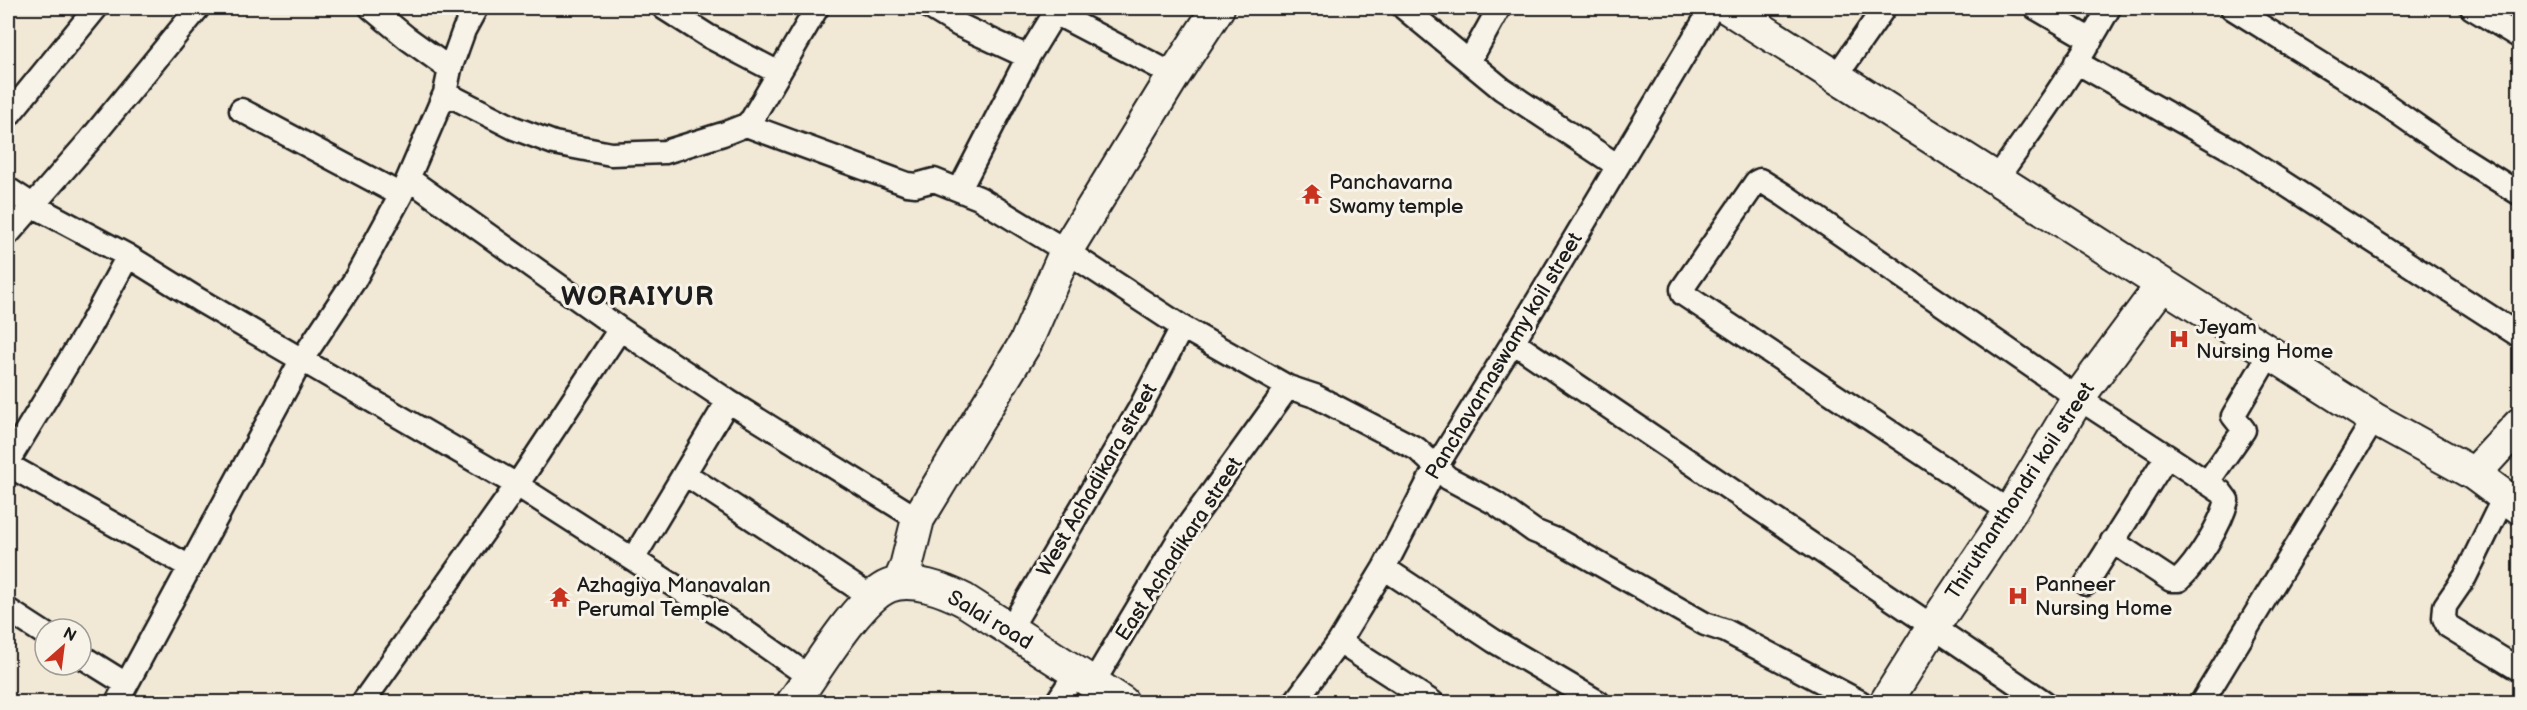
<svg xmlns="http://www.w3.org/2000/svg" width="2527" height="710" font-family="'Balsamiq Sans',sans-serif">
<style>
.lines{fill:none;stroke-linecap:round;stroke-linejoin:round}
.street-casing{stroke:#1c1c1c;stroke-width:27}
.secondary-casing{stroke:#1c1c1c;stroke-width:36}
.street{stroke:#f7f3e8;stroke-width:22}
.secondary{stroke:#f7f3e8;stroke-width:32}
.labels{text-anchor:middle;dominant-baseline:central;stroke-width:6;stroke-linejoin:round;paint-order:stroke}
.poi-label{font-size:21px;fill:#1c1c1c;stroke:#f7f3e8;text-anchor:start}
.street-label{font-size:21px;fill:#1c1c1c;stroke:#f7f3e8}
.district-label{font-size:27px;font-weight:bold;letter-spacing:1.5px;fill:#1c1c1c;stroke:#f7f3e8}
</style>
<rect width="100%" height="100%" fill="#f1e8d6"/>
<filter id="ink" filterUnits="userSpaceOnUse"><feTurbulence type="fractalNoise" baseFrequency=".0167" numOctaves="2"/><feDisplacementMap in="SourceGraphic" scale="12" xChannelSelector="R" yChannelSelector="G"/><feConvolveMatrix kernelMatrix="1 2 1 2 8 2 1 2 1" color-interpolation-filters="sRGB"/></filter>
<g filter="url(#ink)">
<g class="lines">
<g class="street-casing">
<path id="street" d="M371 8 407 38 450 69
M664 8 708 36 779 73
M931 8 959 25 1028 57
M1404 8 1502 89 1618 166
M2036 8 2091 40
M2232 8 2381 101 2461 157 2520 194
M2472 8 2520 37
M1055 13 1174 75
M1469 62 1499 8
M2076 62 2234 151 2520 336
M1837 75 1884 8
M445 93 514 128 554 143 611 154 665 152 723 134 746 125 752 119 817 8
M241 110 401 195
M8 116 96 8
M746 125 907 184 916 185 934 180 979 198 1066 251 1182 327 1288 387 1315 396 1417 449 1448 478 1495 503 1534 531 1559 541 1705 624 1726 631 1860 702
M1997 178C2037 123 2076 68 2109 8
M409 179 620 329 728 401 918 519
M8 189 34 206 128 256 199 300 517 485 740 628 811 678
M960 189 1028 57 1058 8
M8 234 90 140 198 8
M1513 342 2044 702
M8 461 86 333 128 256
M8 465 190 567
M685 474 871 597
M2207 483 2244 430 2233 416 2270 353
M2504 497 2465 577 2445 606 2444 618 2448 626 2520 670
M2010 512 1683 294 1682 289 1756 182 1760 180 1784 195 2078 398 2167 456 2086 584
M2112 541 2171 580H2179C2197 563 2221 525 2227 500L2221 492 2167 456
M633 559 728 401
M1384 568 1494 641 1598 702
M8 610 45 634
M1009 631 1140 408 1182 327
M1339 642 1432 702
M81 656 126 684
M1093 683 1182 534 1288 387
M117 702 302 359 354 281 401 195 445 93 450 69 464 30 476 8
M363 702 517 485 620 329
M1057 702 1076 673
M1295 702 1339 642 1384 568 1436 467 1513 342 1712 8
M2202 702 2374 419"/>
</g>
<g class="secondary-casing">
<path id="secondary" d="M1728 8 2374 419 2474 474 2520 508
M2474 474 2520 424
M899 583 906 567 918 519 1026 342 1066 251 1174 75 1218 8
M793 702C815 673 858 598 889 586 911 577 945 590 964 600L1122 702
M1886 702 1933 627 2010 512 2078 398 2162 285"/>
</g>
<use href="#street" class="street"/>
<use href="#secondary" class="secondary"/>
</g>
</g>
<defs>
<g id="temple-bare" transform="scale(1.62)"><path d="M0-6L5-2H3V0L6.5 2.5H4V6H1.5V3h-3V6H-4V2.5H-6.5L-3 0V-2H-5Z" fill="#c8321e" stroke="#f7f3e8" stroke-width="2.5" paint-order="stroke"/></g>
<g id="hospital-bare" transform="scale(1.62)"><path d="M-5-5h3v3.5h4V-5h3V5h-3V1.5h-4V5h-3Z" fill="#c8321e" stroke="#f7f3e8" stroke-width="2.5" paint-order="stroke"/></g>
</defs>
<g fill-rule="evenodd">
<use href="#temple-bare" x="1312" y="194"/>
<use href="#hospital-bare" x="2179" y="339"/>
<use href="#hospital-bare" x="2018" y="596"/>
<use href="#temple-bare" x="560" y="597"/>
</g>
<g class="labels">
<g class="poi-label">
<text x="1329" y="182">Panchavarna<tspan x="1329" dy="24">Swamy temple</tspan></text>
<text x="2196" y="327">Jeyam<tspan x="2196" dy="24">Nursing Home</tspan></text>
<text x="2035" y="584">Panneer<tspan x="2035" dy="24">Nursing Home</tspan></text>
<text x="577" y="585">Azhagiya Manavalan<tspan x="577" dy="24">Perumal Temple</tspan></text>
</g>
<g class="street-label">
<text transform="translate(1504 356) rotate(-59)">Panchavarnaswamy koil street</text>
<text transform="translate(1097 480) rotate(-60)">West Achadikara street</text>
<text transform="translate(2020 491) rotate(-57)">Thiruthanthondri koil street</text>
<text transform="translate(1179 549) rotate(-57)">East Achadikara street</text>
<text transform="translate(990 620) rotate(31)">Salai road</text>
</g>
<g class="district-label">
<text x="638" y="297">WORAIYUR</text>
</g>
</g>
<rect width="2527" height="710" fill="none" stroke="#f7f3e8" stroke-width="30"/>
<rect x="15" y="15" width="2497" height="680" fill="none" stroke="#1c1c1c" stroke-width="2" filter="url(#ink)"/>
<g transform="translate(63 647) rotate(28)"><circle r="28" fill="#f7f3e8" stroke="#9f9d96" stroke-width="1.5"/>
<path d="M0-4.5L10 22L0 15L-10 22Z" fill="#c8321e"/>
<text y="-9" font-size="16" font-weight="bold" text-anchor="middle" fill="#1c1c1c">N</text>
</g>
</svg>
